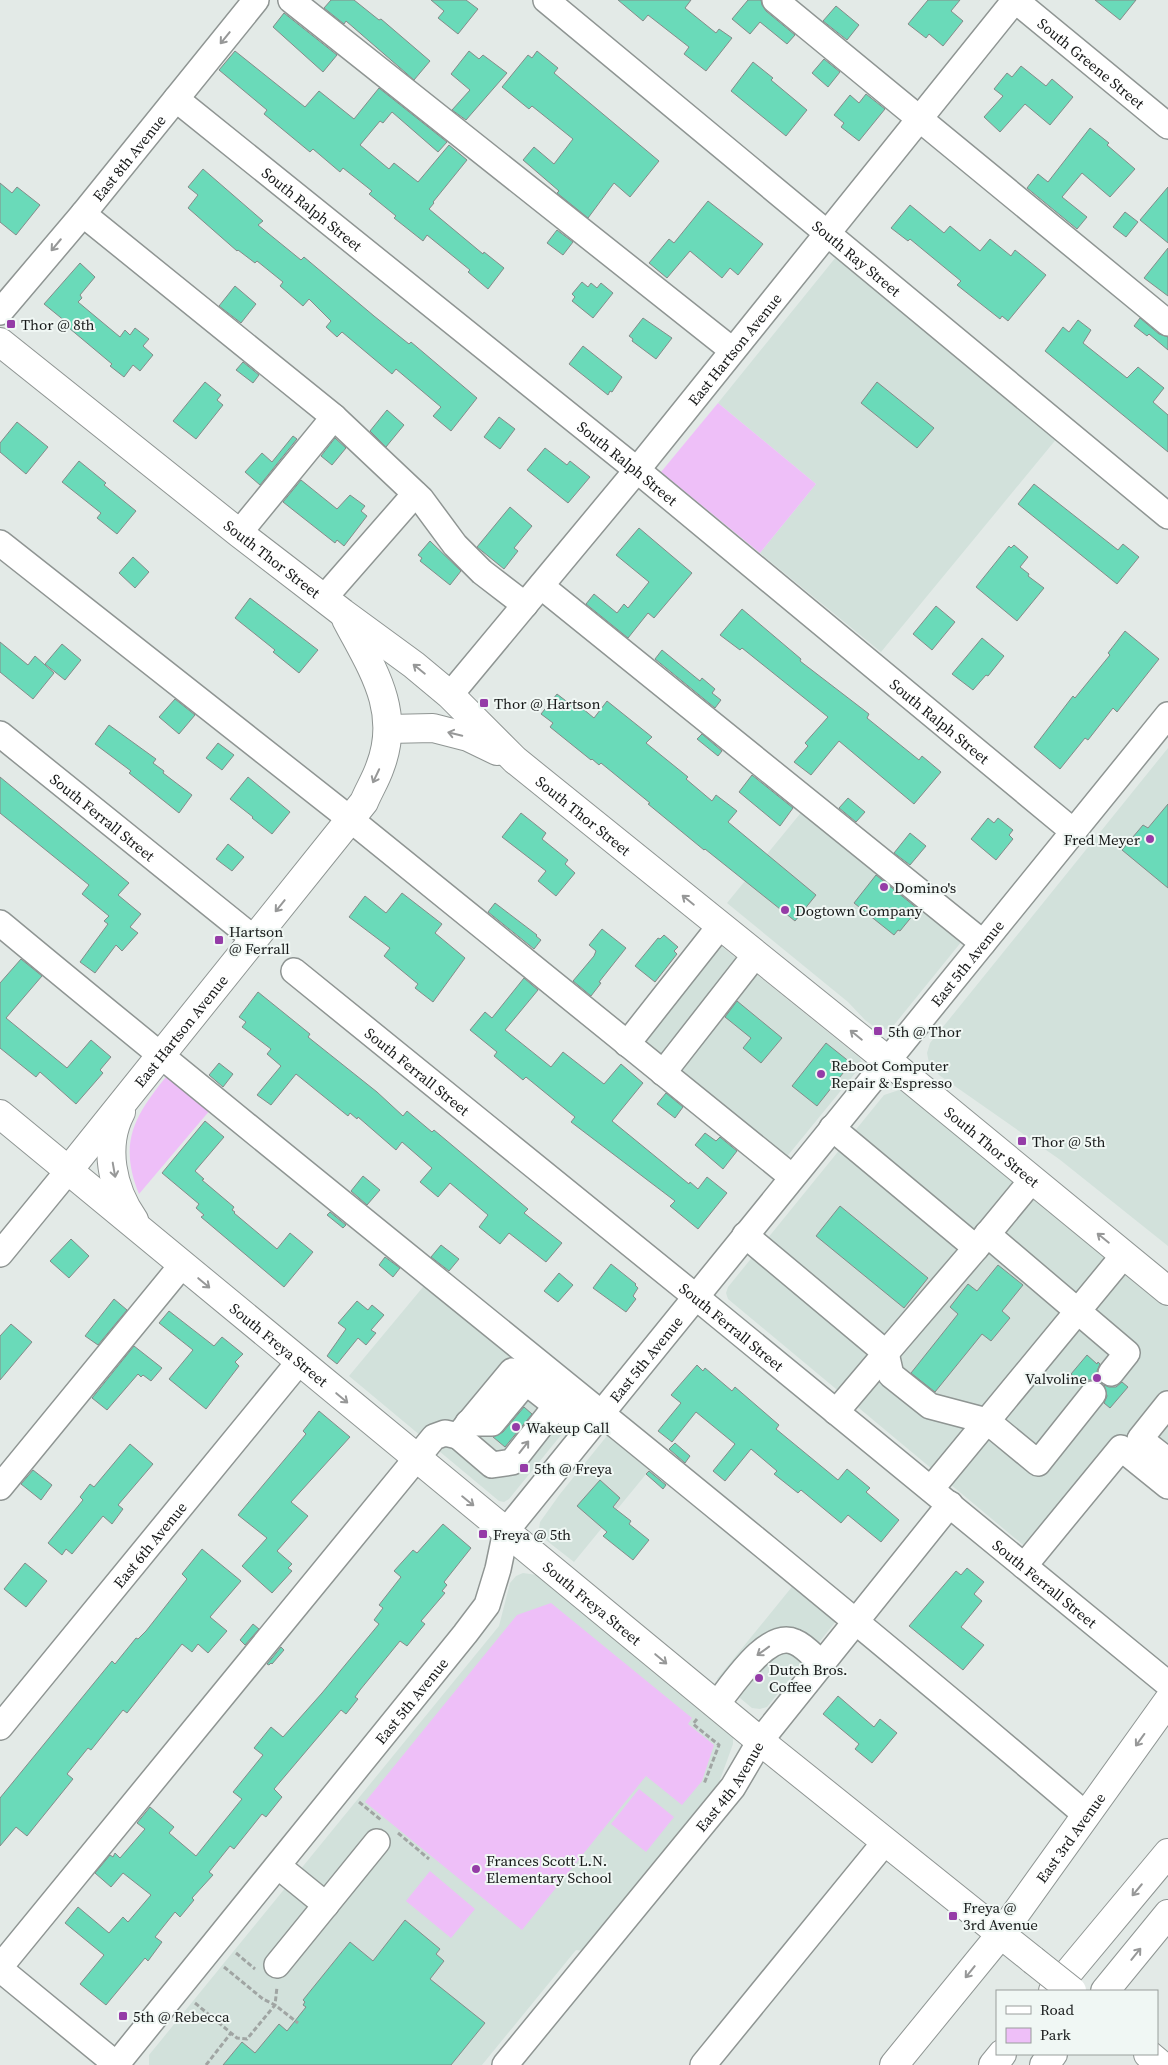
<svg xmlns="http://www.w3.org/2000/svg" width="1168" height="2065" font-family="'Source Serif 4',serif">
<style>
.built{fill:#d2e1db}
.green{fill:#eebff8}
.building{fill:#6adab9;stroke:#858b89}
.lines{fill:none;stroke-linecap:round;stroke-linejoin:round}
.minor-casing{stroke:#8f9593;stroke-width:28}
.major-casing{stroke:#8f9593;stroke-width:30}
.highway-casing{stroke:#8f9593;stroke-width:30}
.path{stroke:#a0a5a3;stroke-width:3;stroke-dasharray:5 2.5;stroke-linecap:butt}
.minor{stroke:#fff;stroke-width:25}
.major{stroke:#fff;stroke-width:28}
.highway{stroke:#fff;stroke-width:28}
.major-bridge-casing{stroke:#8f9593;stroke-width:30;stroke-linecap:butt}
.major-bridge{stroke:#fff;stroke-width:28}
.oneway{stroke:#979898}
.poi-dot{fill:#953ca7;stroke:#f0f7f4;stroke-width:2}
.labels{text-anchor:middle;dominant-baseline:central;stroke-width:4;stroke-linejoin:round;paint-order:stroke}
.street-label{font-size:15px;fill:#171919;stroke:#f0f7f4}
.poi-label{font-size:15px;fill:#171919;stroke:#f0f7f4;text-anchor:start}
</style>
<rect width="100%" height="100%" fill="#e3eae7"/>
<path class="built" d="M836 257 1058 437 881 652 760 553 816 484 718 403Z
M1168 748V1246L1059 1159 939 1075 929 1063 927 1053 930 1043Z
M813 798 975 925 894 1025 887 1029 876 1028 865 1020 848 1002 727 903Z
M704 932 860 1058 862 1062 861 1066 776 1170 616 1040Z
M899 1090 909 1095 1168 1307V1493L1123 1458 1040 1559 728 1299 726 1293 728 1287 884 1095Z
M438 1269 596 1392 509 1499 504 1502 499 1501 349 1376Z
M623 1416 665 1451 574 1562 542 1537 539 1529 540 1522 560 1494Z
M804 1572 849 1605 767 1707 760 1709 752 1708 717 1679Z
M523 1573 537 1575 729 1731 733 1737V1744L717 1788 584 1951 576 1950 482 2065H149V2055L499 1626 510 1583 516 1576Z"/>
<path class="green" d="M718 403 816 484 760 553 661 472Z
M173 1068 216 1103 139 1194C116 1137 139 1111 173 1068Z
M551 1603 692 1718 688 1724 714 1745 702 1781 682 1805 646 1776 522 1930 365 1802 517 1615Z
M639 1789 674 1817 646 1852 611 1824Z
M430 1871 475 1909 451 1938 406 1901Z"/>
<path class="building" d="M331 0H354L379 20 381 19 430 61 414 80 346 21 344 24 324 8Z
M431 0H466L478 9 458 34 438 18 444 11Z
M618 0H691L685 8 716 33 719 29 732 38 706 71 684 54 689 47 648 15 643 21Z
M748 0H761L762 5 766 11 795 35 787 44 760 22 750 34 732 19Z
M928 0H960L951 11 963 21 943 46 929 34 926 38 908 24Z
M1095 0H1136L1120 20Z
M836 6 859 25 847 40 823 21Z
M284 13 337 55 323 72 273 27Z
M235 51 305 107 319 91 354 119 379 88 447 142 438 152 392 112 383 123 380 121 360 145 389 169 394 163 418 182 449 145 467 160 433 202 434 203 429 209 483 254 484 252 504 268 488 289 468 272 470 270 427 235 423 241 394 218 396 216 369 194 372 191 343 168 340 172 313 149 310 152 264 114 267 110 219 70Z
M469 51 479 59 483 55 507 73 466 120 452 110 470 90 451 74Z
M537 51 558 68 554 73 659 161 630 197 614 183 588 218 557 193 559 191 523 160 534 147 554 164 573 139 532 106 529 109 502 87 528 55 532 58Z
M824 59 840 72 828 87 812 73Z
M753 62 773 78 771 80 807 110 786 136 731 91Z
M1021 66 1046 86 1052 79 1073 97 1050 125 1025 104 1000 132 984 117 1003 96 994 89 1007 73 1012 77Z
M866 94 885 109 859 141 841 127 844 123 834 115 850 95 859 103Z
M1090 128 1109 143 1107 145 1135 169 1110 197 1082 173 1062 197 1087 217 1077 229 1027 188 1038 174 1048 182Z
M203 169 263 221 258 225 301 260 304 257 374 316 409 344 411 342 477 398 451 431 433 416 441 407 396 369 392 374 342 332 337 337 326 327 331 321 309 299 303 306 280 286 283 282 257 261 255 263 238 250 237 251 188 208 198 195 188 187Z
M0 183 12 193 17 187 40 205 16 235 0 222Z
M1168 187V243L1140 220Z
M708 201 763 244 738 275 730 268 722 278 690 251 667 278 649 263 669 239 674 243Z
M910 205 944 233 950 226 980 251 990 239 1011 256 1015 250 1046 275 1008 321 1002 316 1000 319 957 285 961 281 910 239 908 241 891 228Z
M1125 212 1138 222 1126 237 1113 227Z
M557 230 573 242 563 255 547 243Z
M1168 248V296L1144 278Z
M80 263 95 277 80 295 82 298 78 302 120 337 125 330 130 335 135 328 149 339 143 346 153 355 140 371 133 365 124 377 110 366 112 364 69 328 71 326 44 304Z
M582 282 588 287 591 283 597 288 601 283 613 293 593 318 572 301 575 297 572 294Z
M235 286 256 304 241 323 219 306Z
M643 318 672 338 656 359 632 341 633 339 629 336Z
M1140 318 1159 334 1168 337V350L1149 334 1147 336 1134 326Z
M1078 320 1091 330 1083 343 1127 378 1138 367 1164 388 1153 402 1168 415V452L1045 351 1063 327 1069 332Z
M583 346 622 377 612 392 610 391 608 395 569 364Z
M243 362 259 375 253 383 236 370Z
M205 382 221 395 217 400 223 405 196 439 173 421Z
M877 382 934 428 917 448 861 403Z
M387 410 404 425 386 447 370 431Z
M499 417 515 429 500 449 484 437Z
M17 422 48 447 26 474 0 452V443Z
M293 436 297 439 260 485 245 472 262 453 272 462Z
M335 438 346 448 332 465 321 456Z
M545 448 567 465 570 461 590 477 568 503 527 470Z
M79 461 106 483 104 485 136 511 117 534 97 518 101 513 62 482Z
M301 480 337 509 350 495 365 506 361 511 367 516 344 546 337 540 335 543 283 502Z
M1034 484 1118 550 1123 544 1139 557 1117 584 1018 504Z
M510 507 532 526 514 548 518 551 504 569 477 547Z
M639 528 692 573 654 618 648 613 628 638 586 604 594 594 617 613 624 604 628 608 649 582 616 555Z
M430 541 461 571 450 585 420 561 422 558 418 555Z
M1014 545 1028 557 1020 567 1029 574 1028 576 1044 588 1017 621 976 587 1009 546 1011 548Z
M133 557 149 572 135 588 119 573Z
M250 598 318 650 299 673 273 652 275 650 235 618Z
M936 606 955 622 932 650 913 634Z
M742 609 801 659 800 661 869 714 867 718 919 760 922 756 941 772 914 804 839 741 811 775 794 762 808 746 805 743 828 717 742 648 740 650 720 635Z
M1125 631 1159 659 1117 712 1113 708 1088 740 1085 738 1060 769 1034 747 1073 696 1075 698 1110 655 1108 653Z
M982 638 1004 656 988 676 986 675 973 690 952 674Z
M0 642 28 665 35 656 54 673 33 699 0 672Z
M62 644 81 660 65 680 45 664Z
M662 650 700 681 702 678 715 689 712 693 721 700 715 708 655 659Z
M557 694 574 707 577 704 594 718 607 701 652 737 646 743 688 777 686 779 712 801 716 795 737 811 728 822 816 895 795 921 705 849 704 850 648 804 650 803 601 763 599 765 592 759 591 760 550 727 553 723 541 714Z
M175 699 195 715 179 734 159 717Z
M109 725 156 759 153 763 164 771 163 773 192 795 179 813 129 773 131 771 95 744Z
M702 734 722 751 718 756 697 739Z
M218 743 234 755 222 770 206 758Z
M752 775 793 808 780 826 739 792Z
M0 777 129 883 118 895 141 914 130 927 138 933 122 951 116 945 95 973 80 962 108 924 104 921 109 916 82 894 89 885 0 813Z
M248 777 290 812 272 834 252 818 253 817 230 799Z
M848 798 865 812 856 822 839 808Z
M1168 804V888L1122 850 1143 825 1148 828Z
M521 813 546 833 542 839 568 860 565 864 575 873 556 896 538 881 546 871 502 837Z
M988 818 994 823 998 818 1013 830 1009 835 1013 839 996 860 971 839Z
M910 833 926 846 910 865 894 853Z
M228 844 244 857 232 871 216 859Z
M876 875 918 909 900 931 898 930 894 935 854 903Z
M402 893 442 924 435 933 465 958 433 1002 415 988 418 984 384 956 390 948 349 917 365 896 386 913Z
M495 903 537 935 536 936 541 940 534 949 488 912Z
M602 929 626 948 599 982 601 983 591 996 573 981 594 956 596 951 589 945Z
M664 935 678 947 674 951 677 954 655 982 635 966 658 938 660 939Z
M21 959 42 976 6 1018 67 1068 91 1040 111 1057 100 1070 103 1073 76 1104 40 1072 36 1077 0 1048V983Z
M524 978 538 990 505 1030 551 1067 563 1052 604 1084 621 1064 643 1083 612 1121 689 1184 690 1182 698 1189 707 1177 727 1193 698 1229 670 1206 675 1201 571 1122 575 1117 526 1077 523 1080 494 1056 497 1052 470 1030 485 1012 492 1018Z
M258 992 310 1034 308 1037 377 1092 403 1116 407 1111 432 1132 434 1130 528 1209 524 1213 562 1243 546 1262 509 1233 500 1244 479 1227 488 1215 450 1183 438 1197 420 1182 432 1168 402 1142 396 1150 358 1117 357 1119 350 1113 348 1116 296 1074 271 1105 257 1095 281 1066 267 1054 271 1049 242 1027 246 1022 239 1017Z
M737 1001 782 1038 761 1063 743 1048 751 1038 725 1017Z
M826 1043 851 1063 817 1106 792 1086Z
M219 1063 233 1074 223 1087 209 1075Z
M666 1093 683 1107 675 1118 657 1104Z
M205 1121 224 1137 195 1171 204 1179 202 1180 234 1207 232 1210 235 1212 234 1213 277 1249 290 1233 313 1252 284 1287 201 1217 204 1215 196 1208 199 1204 162 1173Z
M705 1133 716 1141 720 1137 737 1151 723 1169 695 1145Z
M363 1176 380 1190 367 1205 351 1191Z
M840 1206 928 1278 904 1308 816 1236Z
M330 1212 346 1225 343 1228 327 1215Z
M71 1239 89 1256 69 1278 50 1261Z
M441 1245 459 1259 449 1271 431 1257Z
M385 1257 400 1268 393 1277 379 1265Z
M611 1264 636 1284 635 1285 638 1288 633 1296 636 1299 626 1312 593 1288Z
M998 1265 1023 1285 1002 1311 1010 1318 991 1341 982 1334 935 1392 911 1373 958 1314 950 1307 968 1284 977 1291Z
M559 1273 573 1285 558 1302 544 1291Z
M114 1299 127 1310 98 1345 85 1336Z
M357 1301 368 1310 372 1305 384 1315 371 1330 376 1333 366 1345 358 1338 337 1364 327 1356 346 1329 338 1323Z
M169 1311 214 1346 222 1337 243 1354 235 1362 239 1366 206 1409 169 1379 193 1350 159 1323Z
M11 1324 32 1342 0 1380V1336Z
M134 1346 162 1368 151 1381 143 1375 141 1377 138 1374 107 1410 92 1398Z
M1087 1355 1097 1364 1098 1362 1100 1364 1097 1371 1100 1382 1095 1380H1088L1082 1385V1383L1071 1374Z
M697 1365 703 1371 705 1368 732 1391 735 1387 779 1425 776 1429 838 1480 847 1469 870 1488 866 1492 899 1520 881 1542 848 1515 841 1523 801 1490 798 1493 774 1474 777 1471 751 1449 725 1481 713 1471 735 1444 696 1412 672 1442 658 1431 681 1403 671 1395Z
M1122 1382 1128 1387 1110 1408 1104 1403 1107 1396 1104 1385 1109 1387H1116Z
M524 1407 532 1414 505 1447 493 1437 503 1432Z
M319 1411 350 1437 291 1502 308 1516 277 1551 292 1564 288 1568 292 1571 272 1593 242 1566 267 1538 238 1515 306 1434 303 1431Z
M675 1443 690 1456 685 1463 669 1449Z
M130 1444 153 1464 118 1505 123 1509 112 1524 103 1516 72 1554 66 1549 62 1555 48 1543 83 1500 80 1497 90 1484 94 1487Z
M33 1470 52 1485 41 1500 21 1484Z
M649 1471 666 1485 663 1489 646 1474Z
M600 1480 620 1498 613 1507 631 1521 629 1524 649 1540 633 1560 603 1536 607 1532 577 1506Z
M443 1524 471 1548 444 1582 447 1585 442 1591 445 1593 421 1621 425 1624 407 1646 400 1641 360 1690 355 1697 358 1699 346 1714 341 1710 274 1789 282 1797 266 1817 262 1814 234 1849 230 1846 209 1872 213 1875 192 1898 194 1900 180 1917 175 1912 155 1937 162 1942 148 1961 145 1958 106 2005 80 1984 104 1955 65 1923 78 1907 109 1933 123 1917 128 1922 151 1895 123 1873 111 1887 95 1873 110 1855 113 1857 115 1853 120 1858 145 1829 137 1823 150 1807 174 1827 169 1833 196 1856 242 1799 233 1792 263 1755 254 1748 271 1727 283 1737 322 1693 379 1624 374 1620 383 1608 379 1605 401 1577 394 1571 413 1550 417 1553Z
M202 1549 241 1581 210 1617 227 1631 208 1653 198 1644 192 1652 182 1644 127 1713 123 1710 91 1750 88 1748 67 1774 73 1779 27 1836 16 1827 0 1846V1798L112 1661 115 1664 136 1638 138 1639 146 1631 187 1579 182 1574Z
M25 1563 47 1581 26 1607 4 1589Z
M967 1568 984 1582 974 1594 982 1601 961 1627 984 1645 963 1670 909 1626 956 1571 961 1575Z
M253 1624 259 1629 245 1645 240 1640Z
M281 1647 284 1650 272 1664 271 1663 269 1665 267 1664Z
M838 1696 874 1727 880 1719 897 1733 872 1763 855 1749 859 1744 823 1714Z
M405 1920 440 1949 436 1954 444 1961 430 1979 485 2023 451 2065H223L242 2042 255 2053 279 2024 287 2031 306 2007 303 2005 305 2002 303 2000 350 1942 373 1961Z"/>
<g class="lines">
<g class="minor-casing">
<g id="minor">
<path d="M291 0 732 350"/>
<path id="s1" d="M546 0 1168 516"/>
<path d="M775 0 1168 323"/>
<path id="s2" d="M1015 0 1168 126"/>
<path id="s3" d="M176 99 637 470 1074 832"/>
<path d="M83 214 334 417 239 533"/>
<path id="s4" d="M0 312 83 214 256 0"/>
<path d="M334 417 421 499 455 545 482 572 525 605"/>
<path d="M0 543 350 819 792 1177"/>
<path d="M541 586 983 943"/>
<path d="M324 598 415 494"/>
<path id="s5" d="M450 695 637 470 1015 0"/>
<path id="s6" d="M0 734 253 938"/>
<path d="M0 923C360 1222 730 1511 1086 1815"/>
<path id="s7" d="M294 971 696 1297 1168 1684"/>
<path d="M627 1044 720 926"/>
<path d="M663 1073 756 954"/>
<path d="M832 1128 976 1248 1032 1180"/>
<path d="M987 1234 1127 1353 1111 1373"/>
<path d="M745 1235 886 1353 976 1248"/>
<path d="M0 1254 68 1171"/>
<path d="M886 1353 891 1375 930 1406 987 1421 1038 1463 1093 1394"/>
<path d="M1168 1404 1140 1439 1168 1461"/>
<path d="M836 1412 886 1353"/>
<path d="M468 1423H492L526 1382"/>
<path d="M458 1436 492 1465 512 1462 556 1406"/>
<path d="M0 1487 182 1265"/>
<path d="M931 1489 1124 1255"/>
<path d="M1024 1566 1121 1448 1168 1486"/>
<path d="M716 1705C732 1686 767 1629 795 1642 805 1646 814 1657 822 1664"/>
<path id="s8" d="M0 1727 299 1362"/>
<path d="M278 1866 326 1905"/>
<path d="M277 1965 377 1842"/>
<path d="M0 1967 434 1437 445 1433 458 1436 512 1371 587 1430"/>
<path d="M0 1969 117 2065"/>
<path id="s9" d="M116 2065 465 1634 487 1605 498 1569 506 1531 1168 715"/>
<path id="s10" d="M505 2065 733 1787 760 1741 950 1504"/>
<path d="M703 2065 885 1842"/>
</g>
</g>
<g class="major-casing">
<g id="major">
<path id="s11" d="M0 342 239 533 343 613 414 665 450 695 515 760 887 1060 1168 1291"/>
<path d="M388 729 433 728 468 737 497 751"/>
<path d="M121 1112C103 1146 112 1189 134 1220"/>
<path id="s12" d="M0 1114 760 1741 1033 1960"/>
<path id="s13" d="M68 1171 364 802C369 790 376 779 380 767 402 710 371 667 346 619"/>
<path d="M1148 2054 1161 2065"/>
<path id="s14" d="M894 2065 1001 1934 1168 1701"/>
</g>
</g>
<g class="highway-casing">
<path id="highway" d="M1053 1991 1168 1853
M1105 1991 1168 1914
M993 2065 1002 2054
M1044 2065 1053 2054"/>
</g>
<path class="path" d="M697 1719 693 1724 719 1745 704 1784
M359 1802 381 1820
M398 1833 429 1859
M236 1953 255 1969
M224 1967 263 1999 275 2005 298 2023
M195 2003 237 2038 247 2039 275 2005 277 1987
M206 2065 231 2033"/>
<use href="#minor" class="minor"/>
<use href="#major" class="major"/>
<use href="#highway" class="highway"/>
<g class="major-bridge-casing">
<path id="major-bridge" d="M1033 1960 1072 1991"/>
</g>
<use href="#major-bridge" class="major-bridge"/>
</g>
<defs><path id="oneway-shaft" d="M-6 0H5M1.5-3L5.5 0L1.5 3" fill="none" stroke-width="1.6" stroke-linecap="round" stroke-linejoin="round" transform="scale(1.25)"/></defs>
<g class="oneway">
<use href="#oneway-shaft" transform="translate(225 38) rotate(129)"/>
<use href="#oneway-shaft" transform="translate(56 245) rotate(130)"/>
<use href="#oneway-shaft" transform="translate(419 669) rotate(-141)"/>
<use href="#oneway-shaft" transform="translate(455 734) rotate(-166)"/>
<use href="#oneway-shaft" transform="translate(376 776) rotate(115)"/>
<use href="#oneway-shaft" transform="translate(688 900) rotate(-141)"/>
<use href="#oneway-shaft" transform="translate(280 906) rotate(129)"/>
<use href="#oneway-shaft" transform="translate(856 1035) rotate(-141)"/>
<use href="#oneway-shaft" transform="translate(114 1170) rotate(80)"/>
<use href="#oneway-shaft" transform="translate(1103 1238) rotate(-141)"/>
<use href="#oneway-shaft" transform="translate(204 1283) rotate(40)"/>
<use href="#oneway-shaft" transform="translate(342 1398) rotate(40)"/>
<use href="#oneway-shaft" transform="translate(524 1447) rotate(-52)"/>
<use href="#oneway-shaft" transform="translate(468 1501) rotate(39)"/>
<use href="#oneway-shaft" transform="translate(763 1651) rotate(144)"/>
<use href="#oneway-shaft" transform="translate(661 1659) rotate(40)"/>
<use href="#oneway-shaft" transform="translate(1140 1740) rotate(126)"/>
<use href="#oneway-shaft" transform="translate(1137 1890) rotate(130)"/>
<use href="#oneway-shaft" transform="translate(1136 1954) rotate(-51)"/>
<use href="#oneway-shaft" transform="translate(970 1972) rotate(129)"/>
</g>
<g class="poi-dot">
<rect x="6" y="319" width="10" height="10" rx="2.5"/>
<rect x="479" y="698" width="10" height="10" rx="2.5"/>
<circle cx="1150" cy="839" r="5"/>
<circle cx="884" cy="887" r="5"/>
<circle cx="785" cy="910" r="5"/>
<rect x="214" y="935" width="10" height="10" rx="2.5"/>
<rect x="873" y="1026" width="10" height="10" rx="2.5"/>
<circle cx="821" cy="1074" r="5"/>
<rect x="1017" y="1136" width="10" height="10" rx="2.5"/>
<circle cx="1097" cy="1378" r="5"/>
<circle cx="516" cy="1427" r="5"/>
<rect x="519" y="1463" width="10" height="10" rx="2.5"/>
<rect x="478" y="1529" width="10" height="10" rx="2.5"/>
<circle cx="759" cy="1678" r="5"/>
<circle cx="476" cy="1869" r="5"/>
<rect x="948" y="1911" width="10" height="10" rx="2.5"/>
<rect x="118" y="2011" width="10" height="10" rx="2.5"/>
</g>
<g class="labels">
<g class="street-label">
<text stroke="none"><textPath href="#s2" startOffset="99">South Greene Street</textPath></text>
<text stroke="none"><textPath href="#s4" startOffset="201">East 8th Avenue</textPath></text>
<text stroke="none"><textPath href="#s3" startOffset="175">South Ralph Street</textPath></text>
<text stroke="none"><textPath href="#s1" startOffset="404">South Ray Street</textPath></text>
<text stroke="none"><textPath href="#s5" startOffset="448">East Hartson Avenue</textPath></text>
<text stroke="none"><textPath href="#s3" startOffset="580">South Ralph Street</textPath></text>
<text stroke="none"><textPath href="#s11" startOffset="348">South Thor Street</textPath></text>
<text stroke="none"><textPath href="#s3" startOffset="985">South Ralph Street</textPath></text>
<text stroke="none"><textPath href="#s11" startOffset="752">South Thor Street</textPath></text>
<text stroke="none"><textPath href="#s6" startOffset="132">South Ferrall Street</textPath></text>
<text stroke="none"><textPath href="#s9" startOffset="1399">East 5th Avenue</textPath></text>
<text stroke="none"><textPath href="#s13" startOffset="180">East Hartson Avenue</textPath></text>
<text stroke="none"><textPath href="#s7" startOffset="159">South Ferrall Street</textPath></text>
<text stroke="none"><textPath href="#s11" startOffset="1278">South Thor Street</textPath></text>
<text stroke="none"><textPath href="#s7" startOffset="564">South Ferrall Street</textPath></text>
<text stroke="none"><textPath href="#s12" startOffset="362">South Freya Street</textPath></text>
<text stroke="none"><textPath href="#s9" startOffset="889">East 5th Avenue</textPath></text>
<text stroke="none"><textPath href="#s8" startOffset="236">East 6th Avenue</textPath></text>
<text stroke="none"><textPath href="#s7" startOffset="969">South Ferrall Street</textPath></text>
<text stroke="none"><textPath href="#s12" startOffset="768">South Freya Street</textPath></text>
<text stroke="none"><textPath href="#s9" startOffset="469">East 5th Avenue</textPath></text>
<text stroke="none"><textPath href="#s10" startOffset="358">East 4th Avenue</textPath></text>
<text stroke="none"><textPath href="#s14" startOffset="288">East 3rd Avenue</textPath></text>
</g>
<g class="poi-label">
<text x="21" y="324">Thor @ 8th</text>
<text x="494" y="703">Thor @ Hartson</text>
<text x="1140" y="839" text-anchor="end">Fred Meyer</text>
<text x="894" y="887">Domino's</text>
<text x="795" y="910">Dogtown Company</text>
<text x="229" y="931">Hartson<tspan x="229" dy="17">@ Ferrall</tspan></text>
<text x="888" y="1031">5th @ Thor</text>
<text x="831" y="1065">Reboot Computer<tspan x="831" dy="17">Repair &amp; Espresso</tspan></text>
<text x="1032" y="1141">Thor @ 5th</text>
<text x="1087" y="1378" text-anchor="end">Valvoline</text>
<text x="526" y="1427">Wakeup Call</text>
<text x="534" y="1468">5th @ Freya</text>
<text x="493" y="1534">Freya @ 5th</text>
<text x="769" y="1669">Dutch Bros.<tspan x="769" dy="17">Coffee</tspan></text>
<text x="486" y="1860">Frances Scott L.N.<tspan x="486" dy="17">Elementary School</tspan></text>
<text x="963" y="1907">Freya @<tspan x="963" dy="17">3rd Avenue</tspan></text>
<text x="133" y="2016">5th @ Rebecca</text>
</g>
</g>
<rect x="996" y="1990" width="162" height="65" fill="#f0f7f4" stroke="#999e9c"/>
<rect x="1006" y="2006" width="25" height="8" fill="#ffffff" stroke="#999e9c"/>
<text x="1040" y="2015" font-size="15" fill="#171919">Road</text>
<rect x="1006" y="2028" width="25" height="15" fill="#eebff8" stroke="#999e9c"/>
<text x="1040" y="2040" font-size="15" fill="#171919">Park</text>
</svg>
